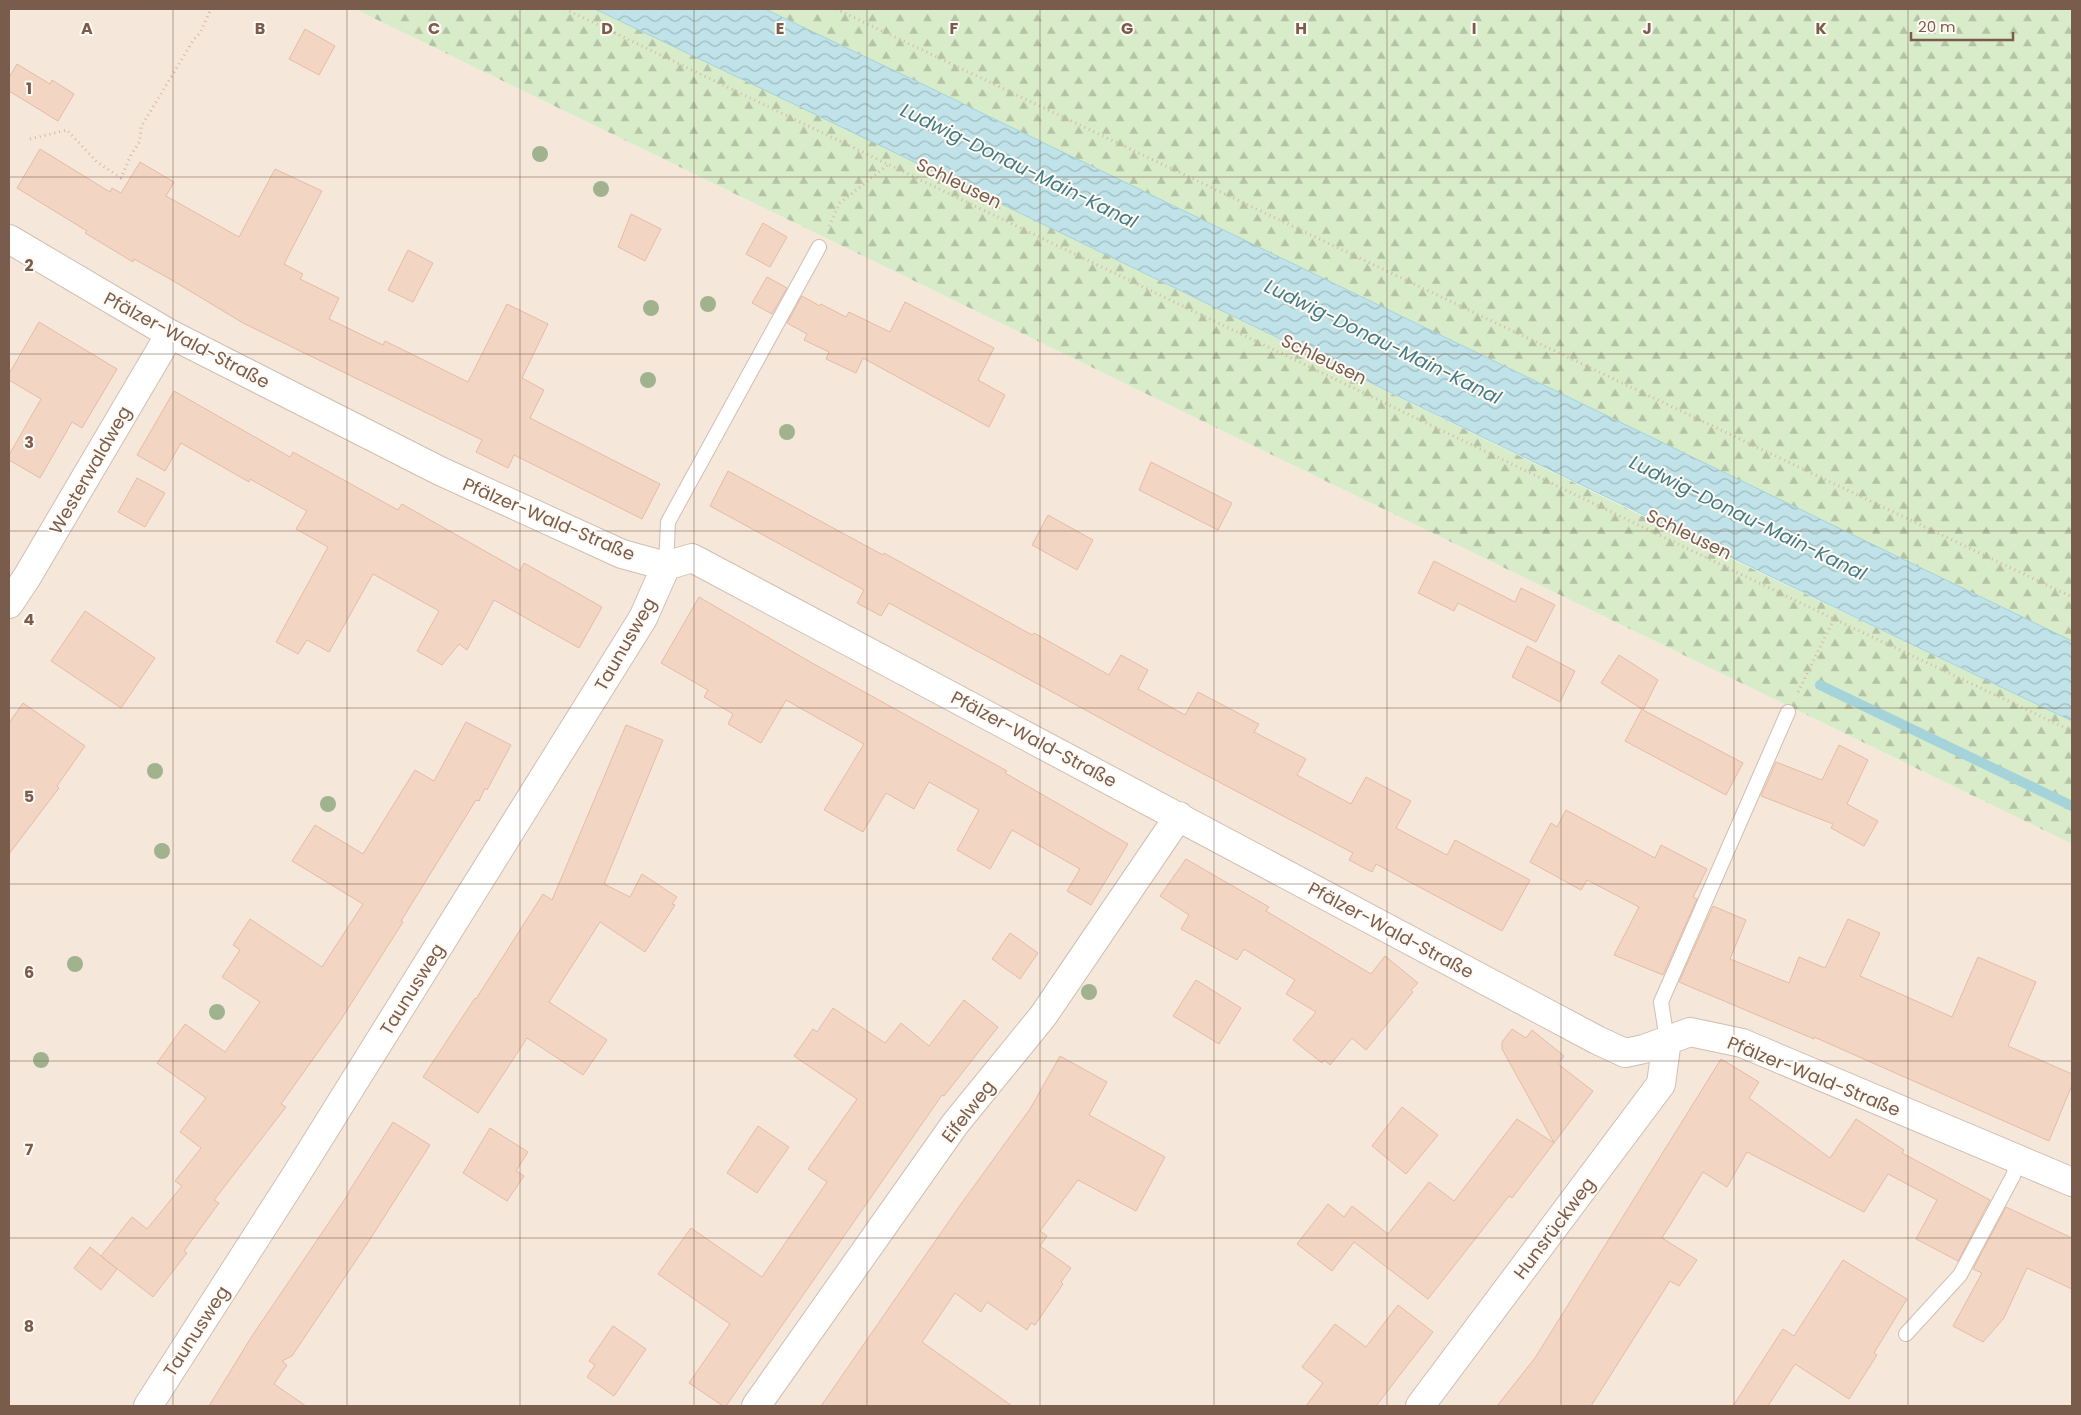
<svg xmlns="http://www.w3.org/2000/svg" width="2081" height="1415" font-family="Poppins,sans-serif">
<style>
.residential{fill:#f5e8da}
.forest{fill:url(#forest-firs)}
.water{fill:url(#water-waves);stroke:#a5d3da}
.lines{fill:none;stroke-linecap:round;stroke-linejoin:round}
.stream{stroke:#a5d3da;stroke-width:10}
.building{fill:#f3d5c3;stroke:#e6bba3}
.service-casing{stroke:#d1beb0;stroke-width:16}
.minor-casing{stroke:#d1beb0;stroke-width:30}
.path{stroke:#d9b8a5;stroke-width:3;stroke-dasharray:1 4;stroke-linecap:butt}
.service{stroke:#fff;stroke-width:14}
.minor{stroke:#fff;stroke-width:28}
.tree{fill:#a0b28e}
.grid{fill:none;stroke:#7a5c4d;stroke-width:1;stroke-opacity:0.55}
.labels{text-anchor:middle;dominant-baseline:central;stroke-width:4;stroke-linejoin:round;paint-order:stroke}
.street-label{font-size:18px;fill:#7a5c4d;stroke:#fffaf3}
.water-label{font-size:19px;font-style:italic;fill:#437c86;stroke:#fffaf3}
.grid-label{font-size:16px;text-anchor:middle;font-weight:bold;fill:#7a5c4d;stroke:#fffaf3;stroke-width:4;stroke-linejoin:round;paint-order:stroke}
</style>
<defs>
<pattern id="forest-firs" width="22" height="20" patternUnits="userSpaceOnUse" patternTransform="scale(1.25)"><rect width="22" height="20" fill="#d8ecc9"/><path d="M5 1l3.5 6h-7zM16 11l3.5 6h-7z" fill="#b4c2a5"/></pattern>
<pattern id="water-waves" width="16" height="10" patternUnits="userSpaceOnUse" patternTransform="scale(1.25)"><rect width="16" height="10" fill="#bfe3e8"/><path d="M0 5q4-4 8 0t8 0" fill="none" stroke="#a0bbbe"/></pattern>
</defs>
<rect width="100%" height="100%" fill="#fdf6ec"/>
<path class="residential" d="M9 9H355L2072 844V1406H9Z"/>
<path class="forest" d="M355 9H595L889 149 1694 541 2072 721V844Z
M765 9H2072V641L916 81Z"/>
<path class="water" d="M595 9H765L916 81 2072 641V721C1579 486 1089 244 595 9Z"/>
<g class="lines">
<path class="stream" d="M1820 685 2072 806"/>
</g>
<path class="building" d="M305 29 335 46 319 75 289 59Z
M17 64 50 84 52 80 74 94 58 121 9 91V78Z
M40 149 110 192 112 188 121 193 140 162 174 182 166 196 239 237 275 169 322 191 284 264 303 274 300 279 339 298 329 319 383 345 385 341 468 382 507 304 548 324 522 378 544 390 530 418 660 484 642 519 514 455 508 468 476 452 482 440 243 323 170 279 134 259 133 262 85 233 87 231 17 188Z
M631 214 661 229 645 261 618 247Z
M763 223 787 237 770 267 746 254Z
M408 250 433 263 413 302 388 290Z
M767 277 787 288 772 314 752 303Z
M802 296 820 306 821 304 846 317 849 312 890 332 905 302 994 348 978 380 1005 395 989 427 863 358 856 373 826 359 829 352 804 340 807 334 787 323Z
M39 322 117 369 82 428 72 422 40 478 9 460V455L41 399 9 380V374Z
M174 391 290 457 293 452 398 510 402 504 520 571 524 563 602 607 579 648 494 600 467 650 459 644 442 665 417 651 439 611 373 574 329 652 307 640 298 654 276 642 328 547 296 529 307 511 250 479 249 482 181 443 165 471 137 455Z
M1151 462 1232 503 1218 530 1139 490Z
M728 471 883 555 884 553 1032 635 1034 633 1109 675 1121 655 1148 670 1138 689 1185 715 1198 692 1259 724 1254 732 1306 759 1297 775 1351 804 1366 777 1411 801 1396 828 1447 855 1455 840 1530 880 1502 931 1376 864 1372 872 1349 860 1353 853 1168 755 889 603 881 616 857 603 864 590 710 506Z
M137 478 165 493 145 527 118 512Z
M1048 515 1093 540 1077 570 1032 545Z
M1434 561 1515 602 1521 588 1555 605 1536 642 1458 603 1454 611 1418 593Z
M699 597 812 663 1007 771 1005 773 1128 844 1091 905 1067 891 1080 869 1012 830 990 869 957 850 979 810 929 782 914 809 886 793 863 832 824 810 864 744 786 700 761 743 728 724 733 714 704 697 708 690 661 663Z
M85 611 155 658 121 708 51 661Z
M1527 646 1575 671 1560 702 1512 677Z
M1619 655 1658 680 1643 710 1743 763 1726 795 1625 741 1642 709 1601 683Z
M23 703 85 746 57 786 59 788 9 854V723Z
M466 722 511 745 487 790 485 788 479 801 476 800 401 921 403 922 340 1021 281 1104 286 1107 214 1200 219 1203 184 1251 187 1253 153 1297 101 1256 132 1217 147 1229 182 1186 175 1181 201 1148 180 1132 206 1098 157 1063 185 1024 225 1052 260 1002 222 977 240 950 233 945 250 919 322 967 363 904 292 861 315 825 363 854 415 770 434 781Z
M626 725 663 740 604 884 630 897 642 874 677 897 672 904 675 905 645 952 600 922 549 1002 607 1040 583 1075 527 1038 478 1113 423 1077 475 998 476 999 543 894 552 900Z
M1839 745 1868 760 1847 804 1878 821 1864 846 1831 828 1833 824 1761 796 1776 762 1822 780Z
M1566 810 1655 858 1661 845 1707 869 1693 897 1697 899 1663 975 1614 955 1639 907 1587 880 1581 890 1530 862 1551 823 1557 827Z
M1186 859 1269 907 1266 911 1371 974 1385 956 1418 983 1411 990 1413 992 1366 1050 1352 1038 1330 1065 1324 1060 1322 1063 1293 1040 1316 1012 1286 994 1295 980 1244 949 1237 960 1181 929 1189 915 1160 896Z
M1713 906 1746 920 1730 959 1789 983 1799 957 1825 968 1848 919 1880 933 1860 976 1952 1017 1978 957 2036 982 2008 1046 2072 1074V1085L2049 1141 1814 1037V1039L1679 982Z
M1010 933 1038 953 1020 979 992 959Z
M1196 980 1241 1008 1219 1044 1173 1016Z
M964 1000 998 1027 944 1096 942 1095 726 1406H723L689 1383 730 1324 658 1274 691 1228 762 1277 827 1182 808 1169 857 1099 794 1056 813 1029 817 1032 833 1008 885 1043 901 1023 929 1046Z
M1512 1029 1526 1038 1532 1030 1564 1056 1558 1064 1593 1091 1554 1143 1502 1049V1042Z
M1060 1056 1107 1082 1089 1115 1165 1157 1136 1211 1078 1180 1040 1231 1047 1236 1040 1246 1071 1268 1061 1282 1063 1284 1035 1325 1031 1323 1027 1330 987 1302 981 1312 955 1293 922 1342 1012 1406H821L961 1204 1030 1109Z
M1721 1059 1759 1082 1749 1098 1830 1158 1856 1119 1904 1150 1902 1153 1990 1200 1958 1261 1916 1239 1937 1200 1888 1174 1864 1212 1747 1152 1727 1187 1703 1172 1662 1238 1697 1260 1679 1286 1670 1281 1591 1406H1497L1535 1358Z
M1402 1107 1438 1135 1406 1174 1372 1146Z
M1517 1119 1554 1143 1512 1198 1509 1196 1428 1299 1354 1242 1332 1271 1297 1244 1328 1204 1344 1217 1352 1206 1388 1234 1429 1182 1454 1201Z
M393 1122 430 1145 367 1244 292 1356 282 1361 287 1365 274 1384 306 1406H209L252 1336 349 1193H348Z
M758 1126 789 1147 757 1193 727 1173Z
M490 1128 528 1152 516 1171 524 1176 507 1201 463 1173Z
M2006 1207 2072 1238V1289L2027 1268 2004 1318 1983 1342 1953 1326 1982 1273 1973 1269Z
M90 1247 117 1269 101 1290 74 1268Z
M1843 1260 1907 1299 1874 1353 1877 1355 1849 1399 1795 1364 1768 1406H1733L1783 1329 1794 1336Z
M1398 1305 1433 1332 1376 1406H1306L1323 1383 1302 1367 1335 1324 1366 1347Z
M613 1326 646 1349 614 1396 587 1377 595 1365 589 1361Z"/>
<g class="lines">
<g class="service-casing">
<path id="service" d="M666 566 668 522 819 247
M1667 1040 1661 1002 1788 712
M1906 1334 1960 1275 2013 1176 2018 1159"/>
</g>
<g class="minor-casing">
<path id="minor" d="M9 239 170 334 440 471 622 554 666 566 692 558 1597 1040 1625 1053 1644 1049 1690 1032 1742 1043 2072 1182
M9 604 27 577 170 334
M148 1406 296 1175 643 618 666 566
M756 1406 955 1124 1043 1016 1179 816
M1420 1406 1661 1084 1667 1040"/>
</g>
<path class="path" d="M565 9 1834 619 2072 731
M836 9 2072 597
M30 139 67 130 97 162 121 178 131 155 140 141 141 127 194 39 200 33 211 9
M829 226 840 203 889 164
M1798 692 1834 619"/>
<use href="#service" class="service"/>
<use href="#minor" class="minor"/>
</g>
<g class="tree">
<circle cx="540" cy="154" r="8"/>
<circle cx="601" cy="189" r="8"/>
<circle cx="708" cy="304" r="8"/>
<circle cx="651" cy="308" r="8"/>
<circle cx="648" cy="380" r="8"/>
<circle cx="787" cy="432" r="8"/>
<circle cx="155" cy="771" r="8"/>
<circle cx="328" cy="804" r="8"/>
<circle cx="162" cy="851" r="8"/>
<circle cx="75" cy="964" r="8"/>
<circle cx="1089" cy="992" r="8"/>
<circle cx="217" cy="1012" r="8"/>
<circle cx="41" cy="1060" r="8"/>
</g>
<path class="grid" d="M173 9V1406M347 9V1406M520 9V1406M694 9V1406M867 9V1406M1040 9V1406M1214 9V1406M1387 9V1406M1561 9V1406M1734 9V1406M1908 9V1406M9 177H2072M9 354H2072M9 531H2072M9 708H2072M9 884H2072M9 1061H2072M9 1238H2072"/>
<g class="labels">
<g class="street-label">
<text transform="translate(959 183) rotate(26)">Schleusen</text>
<text transform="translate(187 340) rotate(28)">Pfälzer-Wald-Straße</text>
<text transform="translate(1324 359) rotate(26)">Schleusen</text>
<text transform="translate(90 470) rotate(-60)">Westerwaldweg</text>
<text transform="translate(549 519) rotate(23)">Pfälzer-Wald-Straße</text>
<text transform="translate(1689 534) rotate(26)">Schleusen</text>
<text transform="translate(625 644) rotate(-60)">Taunusweg</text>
<text transform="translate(1034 739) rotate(28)">Pfälzer-Wald-Straße</text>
<text transform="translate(1391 930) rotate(28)">Pfälzer-Wald-Straße</text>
<text transform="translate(412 989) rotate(-58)">Taunusweg</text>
<text transform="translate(1814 1076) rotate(22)">Pfälzer-Wald-Straße</text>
<text transform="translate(968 1111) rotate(-52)">Eifelweg</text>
<text transform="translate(1554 1228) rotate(-53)">Hunsrückweg</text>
<text transform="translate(196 1331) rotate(-57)">Taunusweg</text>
</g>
<g class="water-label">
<text transform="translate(1019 166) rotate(26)">Ludwig-Donau-Main-Kanal</text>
<text transform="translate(1383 342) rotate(26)">Ludwig-Donau-Main-Kanal</text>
<text transform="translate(1748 518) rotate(26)">Ludwig-Donau-Main-Kanal</text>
</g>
</g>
<g class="grid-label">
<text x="87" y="34">A</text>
<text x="260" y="34">B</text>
<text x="434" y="34">C</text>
<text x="607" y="34">D</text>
<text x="780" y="34">E</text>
<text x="954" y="34">F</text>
<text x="1127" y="34">G</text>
<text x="1301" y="34">H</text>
<text x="1474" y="34">I</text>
<text x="1647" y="34">J</text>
<text x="1821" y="34">K</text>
<text x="29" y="94">1</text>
<text x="29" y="271">2</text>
<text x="29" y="448">3</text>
<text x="29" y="625">4</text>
<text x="29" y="802">5</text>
<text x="29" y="978">6</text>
<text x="29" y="1155">7</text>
<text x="29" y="1332">8</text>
</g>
<rect width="2081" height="1415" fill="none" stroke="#7a5c4d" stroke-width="20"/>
<path d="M1911 32v8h102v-8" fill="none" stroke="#7a5c4d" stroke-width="2.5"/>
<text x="1918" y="32" font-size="15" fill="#7a5c4d" stroke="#fffaf3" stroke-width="4" paint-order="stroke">20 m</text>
</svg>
